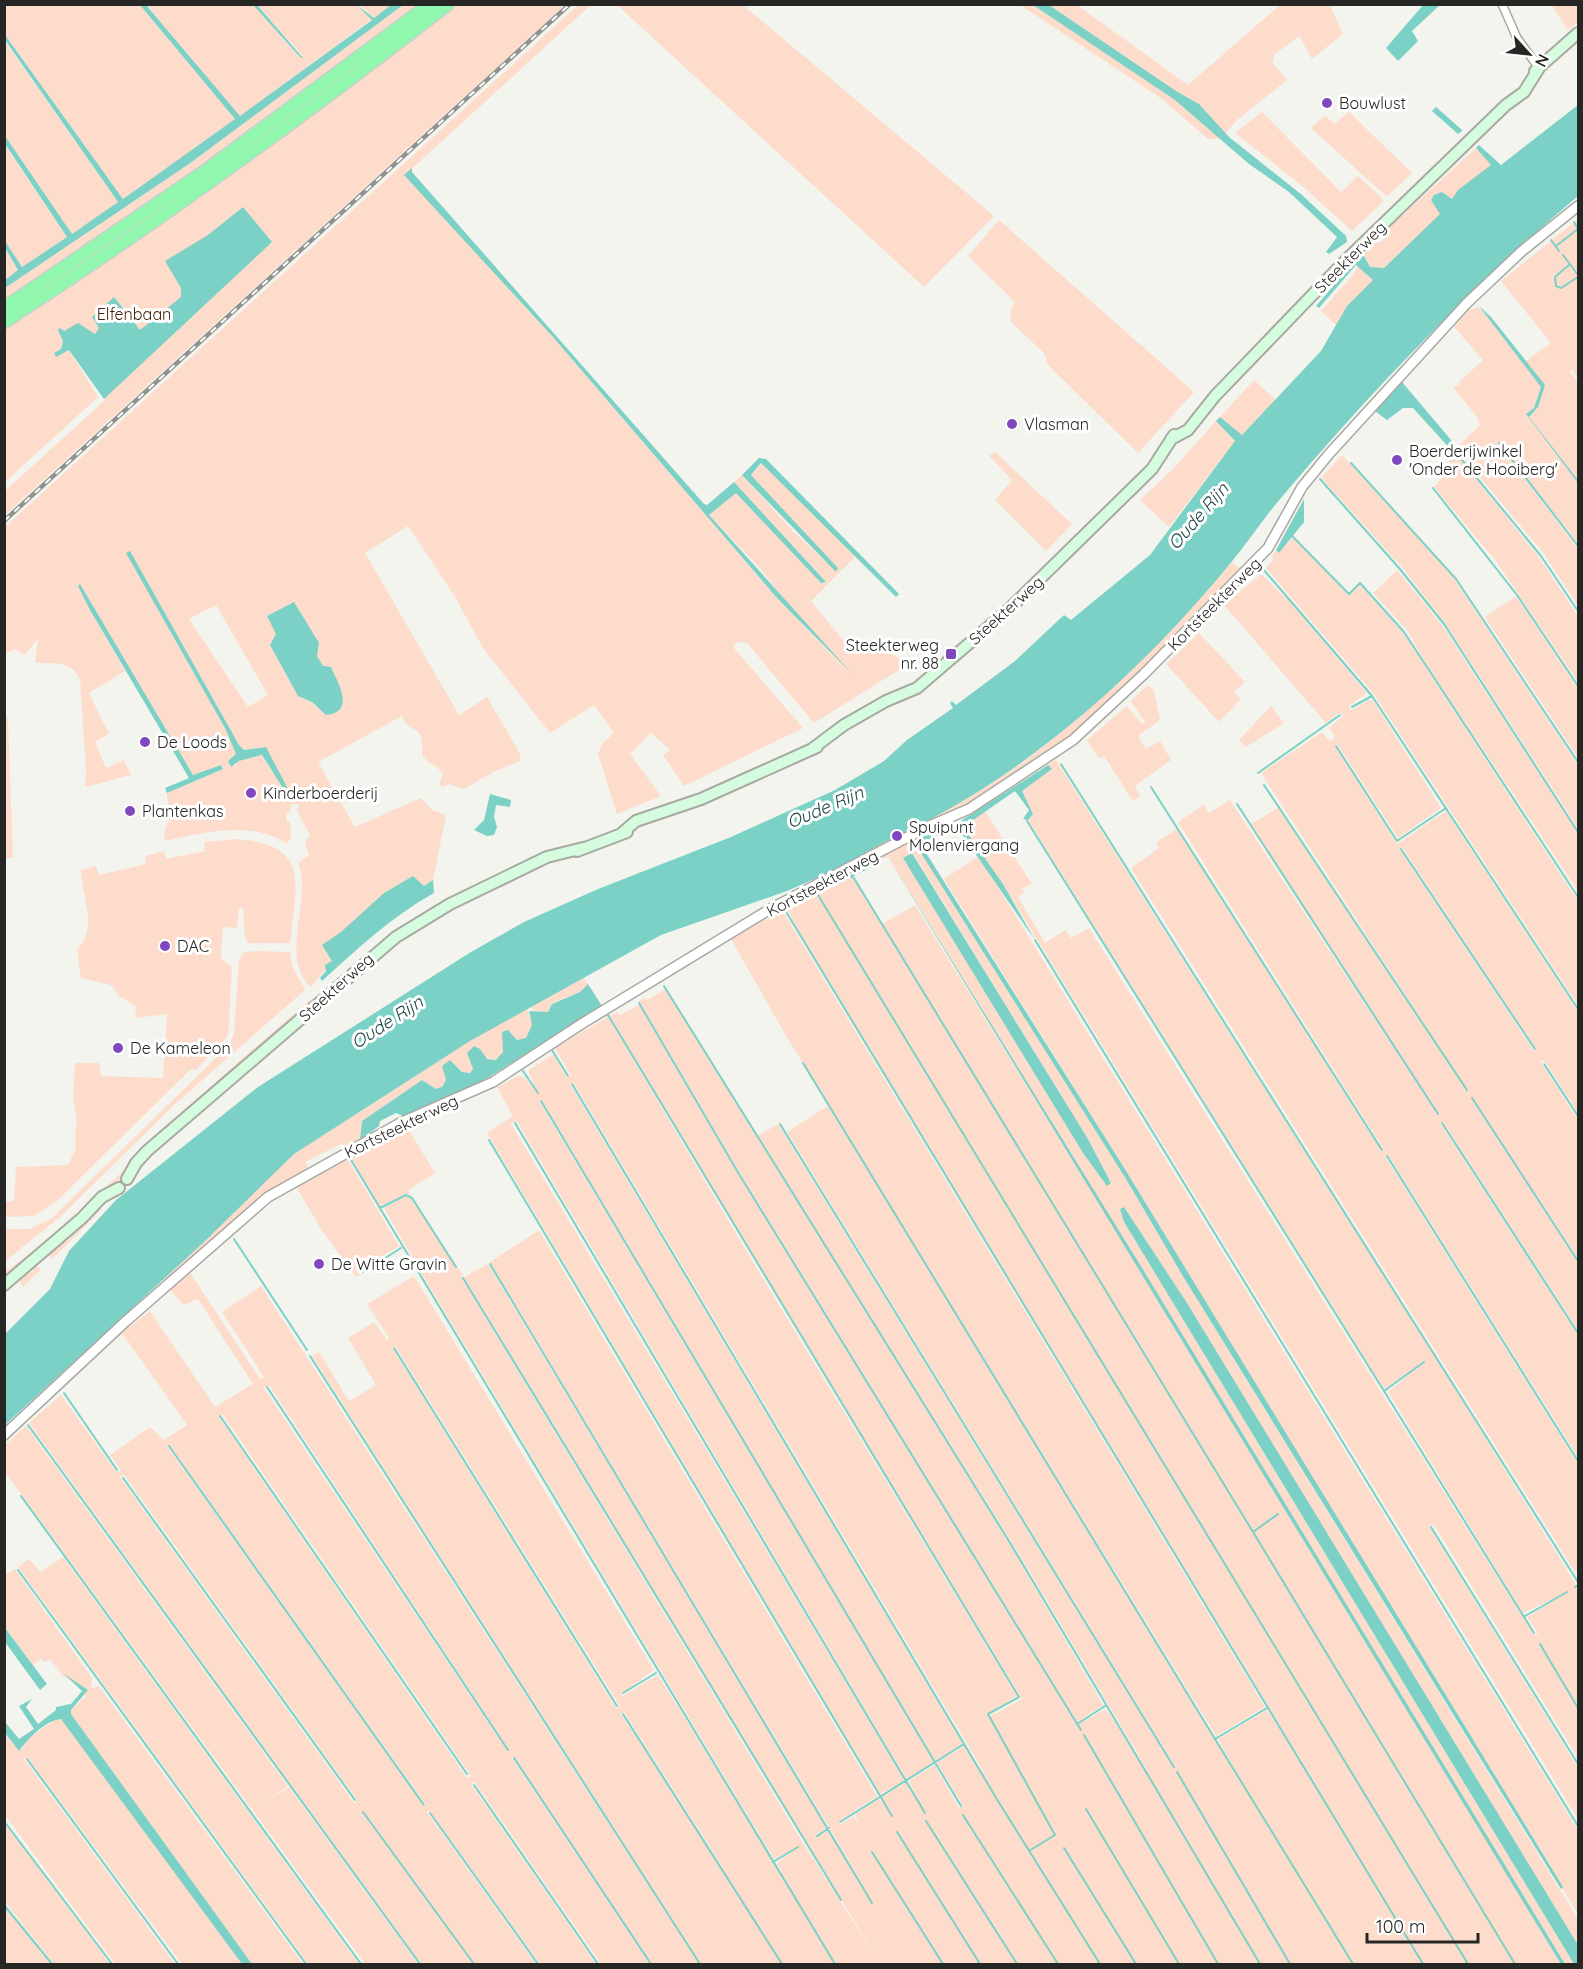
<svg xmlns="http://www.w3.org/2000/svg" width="1583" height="1969" font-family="Quicksand,sans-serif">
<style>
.green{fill:#fedccc;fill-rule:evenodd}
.water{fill:#7bd1c6}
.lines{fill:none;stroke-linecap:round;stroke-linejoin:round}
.stream{stroke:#7bd1c6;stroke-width:2}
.minor-casing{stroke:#a8a9a2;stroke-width:10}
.tertiary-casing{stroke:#a8a9a2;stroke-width:12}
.secondary-casing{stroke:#a8a9a2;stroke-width:14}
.trunk-casing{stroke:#cfcfcf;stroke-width:15}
.minor{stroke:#fff;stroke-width:7}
.tertiary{stroke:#fff;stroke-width:9}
.secondary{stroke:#d6fce0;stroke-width:10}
.trunk{stroke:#92f7ae;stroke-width:12}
.rail-casing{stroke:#91928d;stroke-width:4.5}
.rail{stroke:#fff;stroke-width:2;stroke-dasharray:7;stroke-linecap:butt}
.poi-dot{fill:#8148be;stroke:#fff;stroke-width:2}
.labels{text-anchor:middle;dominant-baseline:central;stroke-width:6;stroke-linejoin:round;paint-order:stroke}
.poi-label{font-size:16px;fill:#262724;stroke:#fff;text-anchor:start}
.street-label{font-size:16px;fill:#262724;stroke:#fff}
.park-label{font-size:16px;fill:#49210b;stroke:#fff}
.water-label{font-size:18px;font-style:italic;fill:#1e4641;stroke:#fff}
</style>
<rect width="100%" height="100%" fill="#f3f4ed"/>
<path class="green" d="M592 4 405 175 553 337 777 598 851 675 783 599 764 573 709 515 736 492 821 583 826 582 734 482 742 475 793 531 836 571 838 568 751 475 762 463 855 557 811 601 854 654 869 644 910 663 814 723 747 643 737 642 733 647 803 728 684 786 663 755 670 750 651 733 630 754 661 796 617 814 598 754 602 744 614 733 594 705 550 733 483 648 455 597 408 526 365 553 459 715 487 697 519 752 521 761 493 772 464 789 449 784 443 787 439 785 443 774C437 765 428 764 422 755 424 718 411 739 402 716L318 762 355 827 421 798 432 810 446 815 433 880 427 886 420 884 323 945 332 961 311 987C278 959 313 898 298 863L309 855 305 843 310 835 297 811 299 804H291L290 812 286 813 287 822H290L291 837 287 844C252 820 204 832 165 841L164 833 169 820 167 793 223 769 221 765 193 775 80 585 90 610 125 671 89 693 109 734 95 742 106 768 124 760 131 775 85 787 86 769 80 680C72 660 54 664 35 663L38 638 25 655 14 649 5 654V527L578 5ZM130 552 239 745 244 750 266 747 274 775 262 755 239 761 234 766 228 761 236 754 225 728ZM216 605 268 695 248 707 189 619ZM276 634 319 647 317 656 323 666 316 708 312 702 298 696 270 645Z
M4 5H140L235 119 123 199 5 35Z
M146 5H253L301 58 303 56 257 5H357L372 19 240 116Z
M360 5H391L374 18Z
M403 5H421L206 164 5 302V288L189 164Z
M458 5H565L5 515V491L105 400 58 330 63 341 61 349 54 353 56 357 69 350 98 397 5 482V327L237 169Z
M617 5H743L994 216 924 287Z
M1020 5H1033L1175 100 1220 139H1208L1162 99Z
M1049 5H1077L1188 85 1280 5H1330L1343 34 1312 59 1299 36 1275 54 1272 62 1287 80 1236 121 1225 134 1199 104 1176 91Z
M1552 5H1578V22L1568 30Z
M4 40 118 202 72 234 5 136Z
M1262 112 1341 192 1358 176 1381 197 1383 202 1352 231 1301 185 1235 133Z
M1349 112 1412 173 1387 197 1311 128 1325 115 1334 124Z
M4 144 67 237 22 267 5 241Z
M1476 148 1492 165 1452 200 1448 197 1433 203 1441 214 1384 268 1370 267 1363 254 1376 239 1380 243 1383 240 1380 236Z
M1578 219V378L1572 370 1570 372 1578 381V480L1529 417 1538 407 1544 385 1526 361 1551 343 1501 281Z
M999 220 1194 392 1138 453 1046 363 1047 360 1044 353 1011 322 1010 313 1015 302 968 256Z
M4 248 18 270 5 280H4Z
M1358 265 1374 280 1347 306 1336 325 1321 311 1352 276Z
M1478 307 1490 319 1541 387 1534 408 1526 414 1578 483V543L1494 438 1578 549V606L1544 554 1463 457 1471 451 1459 458 1539 557 1578 616V682L1495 560 1434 487 1451 467 1448 456 1480 425 1477 417 1453 387 1460 384 1459 382 1483 360 1454 327 1469 310Z
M1254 380 1276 400 1242 435 1220 417Z
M1216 421 1235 441 1169 527 1140 500 1173 469Z
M995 452 1072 524 1046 551 995 500 1012 480 989 456Z
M1342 455 1451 574 1578 765V828L1445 623 1401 566 1321 478Z
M1292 538 1349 595 1360 585 1404 634 1578 901V1005L1373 693 1266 568 1274 559 1272 556 1276 550 1279 553Z
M1232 562 1243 571 1142 671 1057 749 974 803 831 874C835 865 956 805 976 793 1075 733 1156 648 1232 562Z
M1397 570 1442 625 1578 833V891L1430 670 1407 630 1373 593Z
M1261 574 1289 601 1367 693 1349 706 1351 710 1372 699 1441 808 1398 838 1337 744 1334 745 1397 844 1446 811 1578 1012V1113L1544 1060 1541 1062 1578 1120V1258L1471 1098 1578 1263V1330L1443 1122 1440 1123 1578 1335V1457L1388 1155 1385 1156 1578 1464V1570L1575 1572 1131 868 1159 848 1156 842 1177 829 1382 1152 1384 1150 1178 822 1204 805 1209 813 1230 800 1438 1115 1251 824 1278 808 1468 1091 1261 773 1322 732 1330 741 1335 737 1329 728 1343 716 1340 712 1326 723 1224 605ZM1402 847 1537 1050 1534 1051 1400 849Z
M1516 596 1578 689V758L1485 617Z
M1199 633 1245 682 1234 692 1241 699 1219 722 1166 664Z
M1148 685 1154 691 1160 720 1138 736 1146 749 1160 741 1171 760 1135 786 1140 796 1133 801 1104 756 1099 758 1087 740 1127 706 1142 724 1145 722 1131 701Z
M1271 706 1284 723 1246 747 1239 740Z
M4 715 8 718 13 858H5Z
M1056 760 1434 1355 1575 1583V1587L1578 1586V1758L1434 1525 1429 1526 1578 1768V1819L1003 884 963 830 965 824 985 811 1032 884 1022 889 1024 893 1018 897 1045 943 1065 930 1071 938 1089 928 1534 1635 1538 1633 1527 1617 1567 1592 1523 1613 1388 1392 1425 1361 1384 1389 1028 820 1033 814 1021 791 1051 769 1048 765Z
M912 837 1126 1179 1184 1278 1578 1919V1945L1187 1303 1124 1207 1120 1209 1124 1222 1574 1964H1565L943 945 888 857 883 859V855ZM913 853 1088 1139 1111 1183 1107 1185 1083 1153 905 861Z
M236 839C312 844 296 885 290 943H248L245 937 243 908H239L237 928 223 927 221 958 232 967 228 1036 196 1070 191 1069 57 1201 34 1216 5 1217V1202L14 1201 16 1167 68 1165 76 1148 75 1133 77 1121 73 1097 75 1063H99L101 1076 163 1078 167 1014 135 1018 136 1006 119 996 111 985 81 978 77 949C100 927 81 896 81 870L96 866 99 875 146 864 145 856 164 851 166 859 205 851 204 842Z
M979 856 1578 1830V1914L1123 1166 944 879Z
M852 875 882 924 915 905 1163 1307 1561 1964H701L312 1356 319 1352 349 1401 376 1385 348 1338 374 1322 387 1340 389 1338 367 1304 414 1276 654 1670 621 1694 623 1696 658 1675 787 1882 777 1863 800 1846 774 1859 420 1271 384 1208 406 1196 411 1199 463 1275 461 1277 803 1843 876 1957 464 1277 488 1264 827 1828 815 1835 816 1837 829 1830 857 1874 490 1262 539 1230 877 1796 838 1822 840 1825 853 1816 859 1823 855 1814 879 1798 892 1816 881 1797 907 1782 919 1801 909 1781 935 1765 959 1808 963 1806 937 1763 964 1746 988 1779 573 1082 570 1084 963 1744 935 1761 541 1099 539 1101 934 1762 907 1780 516 1120 511 1124 905 1781 880 1794 487 1133 513 1116 497 1087 518 1076 524 1077 539 1095 528 1071 553 1054 567 1078 571 1076 555 1048 608 1017 760 1274 1017 1696 988 1714 1001 1735 990 1716 1022 1699 762 1272 610 1016 617 1012 620 1015 639 1005 738 1174 1081 1731 1078 1724 1106 1709 1152 1778 1013 1544 757 1136 778 1124 1173 1767 1175 1766 787 1132 828 1106 1241 1781 1218 1739 1267 1710 1317 1786 804 942 788 910ZM395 1346 620 1706 617 1709 611 1700 392 1347ZM624 1712 724 1869V1870L621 1714Z
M782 910 1265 1707 1216 1736 785 1034 731 939Z
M257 951 290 952 293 968 305 990 175 1104 60 1217 5 1261V1229H30L52 1218 230 1044 234 1033 239 959 244 952Z
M583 978 588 984 580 992 552 1003 548 1012 543 1014 532 1009 531 1006Z
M665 989 1011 1546 1103 1705 1077 1722 740 1173 639 1001 645 997 647 1000Z
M311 999 312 1003 298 1016H294L272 1040H268L259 1048V1052L112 1189 5 1282V1272L62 1230 211 1086Z
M527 1008 532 1025 526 1038 517 1040 508 1030 503 1052 497 1060 467 1053 473 1069 466 1074 450 1061 444 1073 446 1080 442 1088 436 1089 422 1080 362 1121 360 1140 345 1149 341 1144 305 1162 309 1169 272 1190 171 1278 162 1280 294 1154 470 1041Z
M407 1127 435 1173 408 1190 409 1193 380 1206 350 1156Z
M347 1158 399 1246 358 1271 360 1275 356 1277 321 1229 295 1185Z
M103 1208 52 1259 48 1254 62 1242H66C80 1229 87 1217 103 1208Z
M35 1265 41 1269 23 1287 19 1279 33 1271Z
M189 1271 260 1379 264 1377 222 1312 261 1286 699 1964H652L514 1757 512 1758 650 1964H601L474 1781 471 1784 596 1964H540L429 1810 427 1812 536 1964H475L362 1809 473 1964H421L29 1423 61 1395 117 1473 121 1470 110 1455 150 1427 164 1440 187 1425 122 1333 150 1311 215 1407 253 1384 198 1299 184 1305 170 1290ZM269 1385 509 1750 508 1752 264 1388ZM222 1414 471 1776 470 1777 467 1778 219 1417ZM169 1444 426 1805 425 1807 167 1446ZM124 1475 357 1800 356 1802 354 1803 120 1477Z
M26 1426 288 1786 259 1806 289 1787 418 1964H365L5 1472V1445Z
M63 1557 359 1964H308L18 1567 29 1559 41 1572Z
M15 1569 92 1678 91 1688 99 1686 303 1964H252L71 1714V1710L85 1697 83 1688 63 1676 50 1659 44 1662 41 1659 33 1665 5 1628 4 1576Z
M57 1718 61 1719 77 1739 242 1964H182L27 1757 24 1759 175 1964H115L5 1815 4 1733 15 1746 22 1749 21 1744Z
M5 1823 110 1964H54L5 1902Z
M5 1907 50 1964H5Z"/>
<path class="water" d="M1424 4 1440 5 1412 31 1418 41 1398 61 1386 48Z
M140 5H146L240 116 372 20 357 5 374 18 391 5H403L189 164 5 288V280L18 270 5 248V241L22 267 67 237 5 144V136L72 234 118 202 5 40V35L123 199 235 119Z
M253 5H257L303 58H301Z
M1033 5H1049L1176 91 1199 104 1229 137 1302 195 1346 236 1347 242 1329 254 1326 252 1337 237 1289 192 1249 164 1175 100Z
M1578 105V196C1468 290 1368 394 1275 505 1259 525 1245 546 1229 565 1139 674 1028 774 899 835L897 839 894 837 830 872 787 891 661 935 470 1041 294 1154 204 1242 5 1425V1334L50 1289 69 1251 116 1200 258 1087 471 952 524 922 598 889 731 837 835 790 884 761 907 740 953 708 950 703 952 701 956 705 1015 661 1064 615 1071 620 1150 555 1235 441 1216 421 1220 417 1242 435 1321 351 1347 306 1373 280 1356 265 1319 308 1316 306 1359 256 1363 254 1370 267 1384 268 1440 214 1431 200 1434 195 1442 192 1452 199 1458 190 1491 165 1476 148 1479 145 1501 165Z
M1436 107 1462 130V131L1458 134 1432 111Z
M412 168V172L704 504 707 505 734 482 826 582 821 583 736 493 709 515 853 675 777 598 553 337 404 175Z
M243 207 272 242 104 399 69 350 56 357 54 353 61 349 63 341 58 330 60 328 64 331 78 323 95 334 99 328 92 317 114 297 140 330 181 297V288L165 261 208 235Z
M1479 306 1491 317 1545 385 1538 407 1529 417 1578 480V483L1526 414 1534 408 1541 387Z
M1402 382 1457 447 1453 452 1413 408H1403L1387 420 1375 411Z
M759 458 766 459 899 594 896 597 761 463 751 475 838 568 836 572 742 475Z
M1304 499V522L1279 553 1276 550Z
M130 551 239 745 244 750 266 747 289 791 286 793 262 755 239 761 231 767 228 761 236 754 225 728 126 553Z
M80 584 193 775 221 765 223 769 167 793 165 788 189 778 90 610 78 586Z
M294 602 319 643 317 656 323 666 331 667C338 683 356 712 326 715L312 702 298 696 270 645 276 634 267 616Z
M1048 765 1052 769 1022 791 1033 814 1028 820 1023 819 1029 810 1015 791 963 827 1003 884 1035 940 959 830C949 831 927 837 921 845L1123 1166 1563 1887 1561 1889 1184 1278 1126 1179 916 845 922 837 948 829Z
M490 794 511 800 510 807 496 805 494 817 497 827 494 835 487 836 474 830 484 820Z
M912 853 1088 1139 1111 1183 1107 1186 1083 1153 903 858Z
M888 857 1142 1268 1565 1964H1561Z
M413 876 424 886 433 880 434 893C391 917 357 949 322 981L320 978 326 971 325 965 332 961 322 945 341 932 384 893Z
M588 984 602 1006 473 1087 403 1116 396 1113 380 1121 379 1126 360 1140 362 1121 422 1080 436 1089 442 1087 446 1080 442 1066 450 1060 462 1072 470 1073 473 1069 467 1053 474 1046 480 1049 487 1059 496 1060 503 1052 502 1032 508 1030 517 1040 526 1038 532 1025 529 1011 548 1012 552 1004 580 992Z
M1124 1207 1187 1303 1578 1945V1964H1574L1124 1222 1120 1209Z
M5 1628 47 1684 40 1690 5 1642Z
M64 1674 88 1690 71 1710V1714L252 1964H242L61 1719C45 1720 26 1741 19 1751L5 1733V1722L19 1739 34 1729 19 1706 32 1699 26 1707 38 1724 56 1710V1707L71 1704 82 1691Z"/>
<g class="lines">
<path class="stream" d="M1551 240 1559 251
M1556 246 1578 229 1574 222
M1563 255 1578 275
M1570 264 1555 277 1556 286 1561 288 1578 277
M1499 443 1578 546
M1462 460 1541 556 1578 611
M1351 463 1456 579 1578 762
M1320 479 1399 568 1444 624 1578 832
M1433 488 1517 595 1578 686
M1292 536 1349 594 1360 583 1404 632 1578 897
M1263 569 1372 696 1578 1009
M1352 707 1372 696
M1336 746 1397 841 1446 808
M1061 764 1578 1582
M1258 773 1340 715
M1264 785 1467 1090
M1151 787 1382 1150
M1237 804 1438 1114
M1027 821 1384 1391 1424 1362
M1401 849 1535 1049
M852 875 1253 1532
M838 883 877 863
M818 895 1468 1964
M785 910 1423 1964
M1035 940 1578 1826
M664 986 1009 1541 1260 1964
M639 1003 739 1174 1081 1730
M608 1015 1019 1697 988 1714 1055 1835 1029 1851
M552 1050 568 1076
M803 1063 1215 1739 1267 1708
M1544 1064 1578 1116
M523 1071 538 1093
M572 1084 998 1801 1100 1964
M1472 1098 1578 1261
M541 1101 961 1806
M515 1123 925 1813
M1442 1123 1578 1333
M780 1124 1174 1767
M489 1140 892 1816
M348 1155 835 1964
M1387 1156 1578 1461
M380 1208 406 1195 412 1198 456 1267
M234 1239 307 1350
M490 1264 872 1903
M363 1272 401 1248
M463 1278 841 1900
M394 1348 617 1706
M310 1356 700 1964
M267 1387 508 1750
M1384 1391 1534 1633
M64 1393 117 1470
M220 1416 467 1774
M28 1425 420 1964
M169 1446 424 1805
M123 1478 355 1800
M21 1496 361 1964
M1278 1514 1253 1532 1515 1964
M1431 1527 1578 1764
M18 1570 306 1964
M1575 1587 1578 1585
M1525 1616 1567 1592
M1540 1644 1578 1708
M623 1693 656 1673
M623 1714 782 1964
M1077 1724 1105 1706
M1084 1735 1218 1964
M1215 1739 1353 1964
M514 1758 651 1964
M27 1759 178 1964
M1177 1772 1290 1964
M474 1785 598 1964
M1086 1809 1179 1964
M363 1812 474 1964
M430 1813 538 1964
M963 1815 1058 1964
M4 1821 112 1964
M926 1821 1017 1964
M840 1822 964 1744
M897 1832 980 1964
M817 1836 829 1828
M1064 1848 1136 1964
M872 1852 943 1964
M773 1862 798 1847
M4 1905 52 1964"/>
<g class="minor-casing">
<path id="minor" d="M1502 4 1517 38 1539 68"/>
</g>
<g class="tertiary-casing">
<path id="tertiary" d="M4 1435 125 1322 268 1197 402 1122 493 1082 583 1023 770 909 925 828 969 809 1073 740 1144 674 1268 548 1302 487 1329 454 1467 303 1522 251 1578 206"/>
</g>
<g class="secondary-casing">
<path id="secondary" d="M1535 71 1578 33
M1171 439 1188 430 1215 396 1348 258 1506 105 1524 92 1539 68
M812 749 844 725 886 701 917 688 1007 611 1152 469 1174 435
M622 833 636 821 701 799 817 747
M577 851 627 832
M127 1179 136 1163 147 1151 396 937 450 904 547 857 583 848
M4 1285 82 1218 102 1197 119 1188"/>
</g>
<g class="trunk-casing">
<path id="trunk" d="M4 308 205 171 430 4
M4 322C157 223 304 116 448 4"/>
</g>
<use href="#minor" class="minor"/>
<use href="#tertiary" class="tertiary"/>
<use href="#secondary" class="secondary"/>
<use href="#trunk" class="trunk"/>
<g class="rail-casing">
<path id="rail" d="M4 521 570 4"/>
</g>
<use href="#rail" class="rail"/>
</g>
<g class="poi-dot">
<circle cx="1327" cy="103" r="6"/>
<circle cx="1012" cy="424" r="6"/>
<circle cx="1397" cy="460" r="6"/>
<rect x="945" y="648" width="12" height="12" rx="3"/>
<circle cx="145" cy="742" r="6"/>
<circle cx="251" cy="793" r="6"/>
<circle cx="130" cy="811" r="6"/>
<circle cx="897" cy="836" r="6"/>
<circle cx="165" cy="946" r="6"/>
<circle cx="118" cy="1048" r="6"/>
<circle cx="319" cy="1264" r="6"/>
</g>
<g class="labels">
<g class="poi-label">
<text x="1339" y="103">Bouwlust</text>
<text x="1024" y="424">Vlasman</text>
<text x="1409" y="451">Boerderijwinkel<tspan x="1409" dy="18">'Onder de Hooiberg'</tspan></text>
<text x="939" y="645" text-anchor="end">Steekterweg<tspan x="939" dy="18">nr. 88</tspan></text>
<text x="157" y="742">De Loods</text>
<text x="263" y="793">Kinderboerderij</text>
<text x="142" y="811">Plantenkas</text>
<text x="909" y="827">Spuipunt<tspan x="909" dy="18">Molenviergang</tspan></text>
<text x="177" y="946">DAC</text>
<text x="130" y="1048">De Kameleon</text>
<text x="331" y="1264">De Witte Gravin</text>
</g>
<g class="street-label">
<text transform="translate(1350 257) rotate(-45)">Steekterweg</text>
<text transform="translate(1214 604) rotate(-45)">Kortsteekterweg</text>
<text transform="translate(1006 610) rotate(-42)">Steekterweg</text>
<text transform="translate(822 883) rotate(-28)">Kortsteekterweg</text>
<text transform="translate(336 987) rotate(-42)">Steekterweg</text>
<text transform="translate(401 1126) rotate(-26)">Kortsteekterweg</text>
</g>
<g class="park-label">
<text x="134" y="314">Elfenbaan</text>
</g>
<g class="water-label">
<text transform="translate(1198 516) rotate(-49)">Oude Rijn</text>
<text transform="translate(825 807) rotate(-23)">Oude Rijn</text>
<text transform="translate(387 1022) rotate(-33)">Oude Rijn</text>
</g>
</g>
<rect width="1583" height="1969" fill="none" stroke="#262724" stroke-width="12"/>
<g transform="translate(1529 54) rotate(117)" stroke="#ffffff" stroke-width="4.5" paint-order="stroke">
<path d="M0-4.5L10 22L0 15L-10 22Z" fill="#262724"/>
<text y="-9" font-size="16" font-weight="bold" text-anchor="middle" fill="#262724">N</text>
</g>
<path d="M1367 1933v9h111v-9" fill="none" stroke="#262724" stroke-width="3"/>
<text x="1376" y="1933" font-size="18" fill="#262724" stroke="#ffffff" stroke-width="4.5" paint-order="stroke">100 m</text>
</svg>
